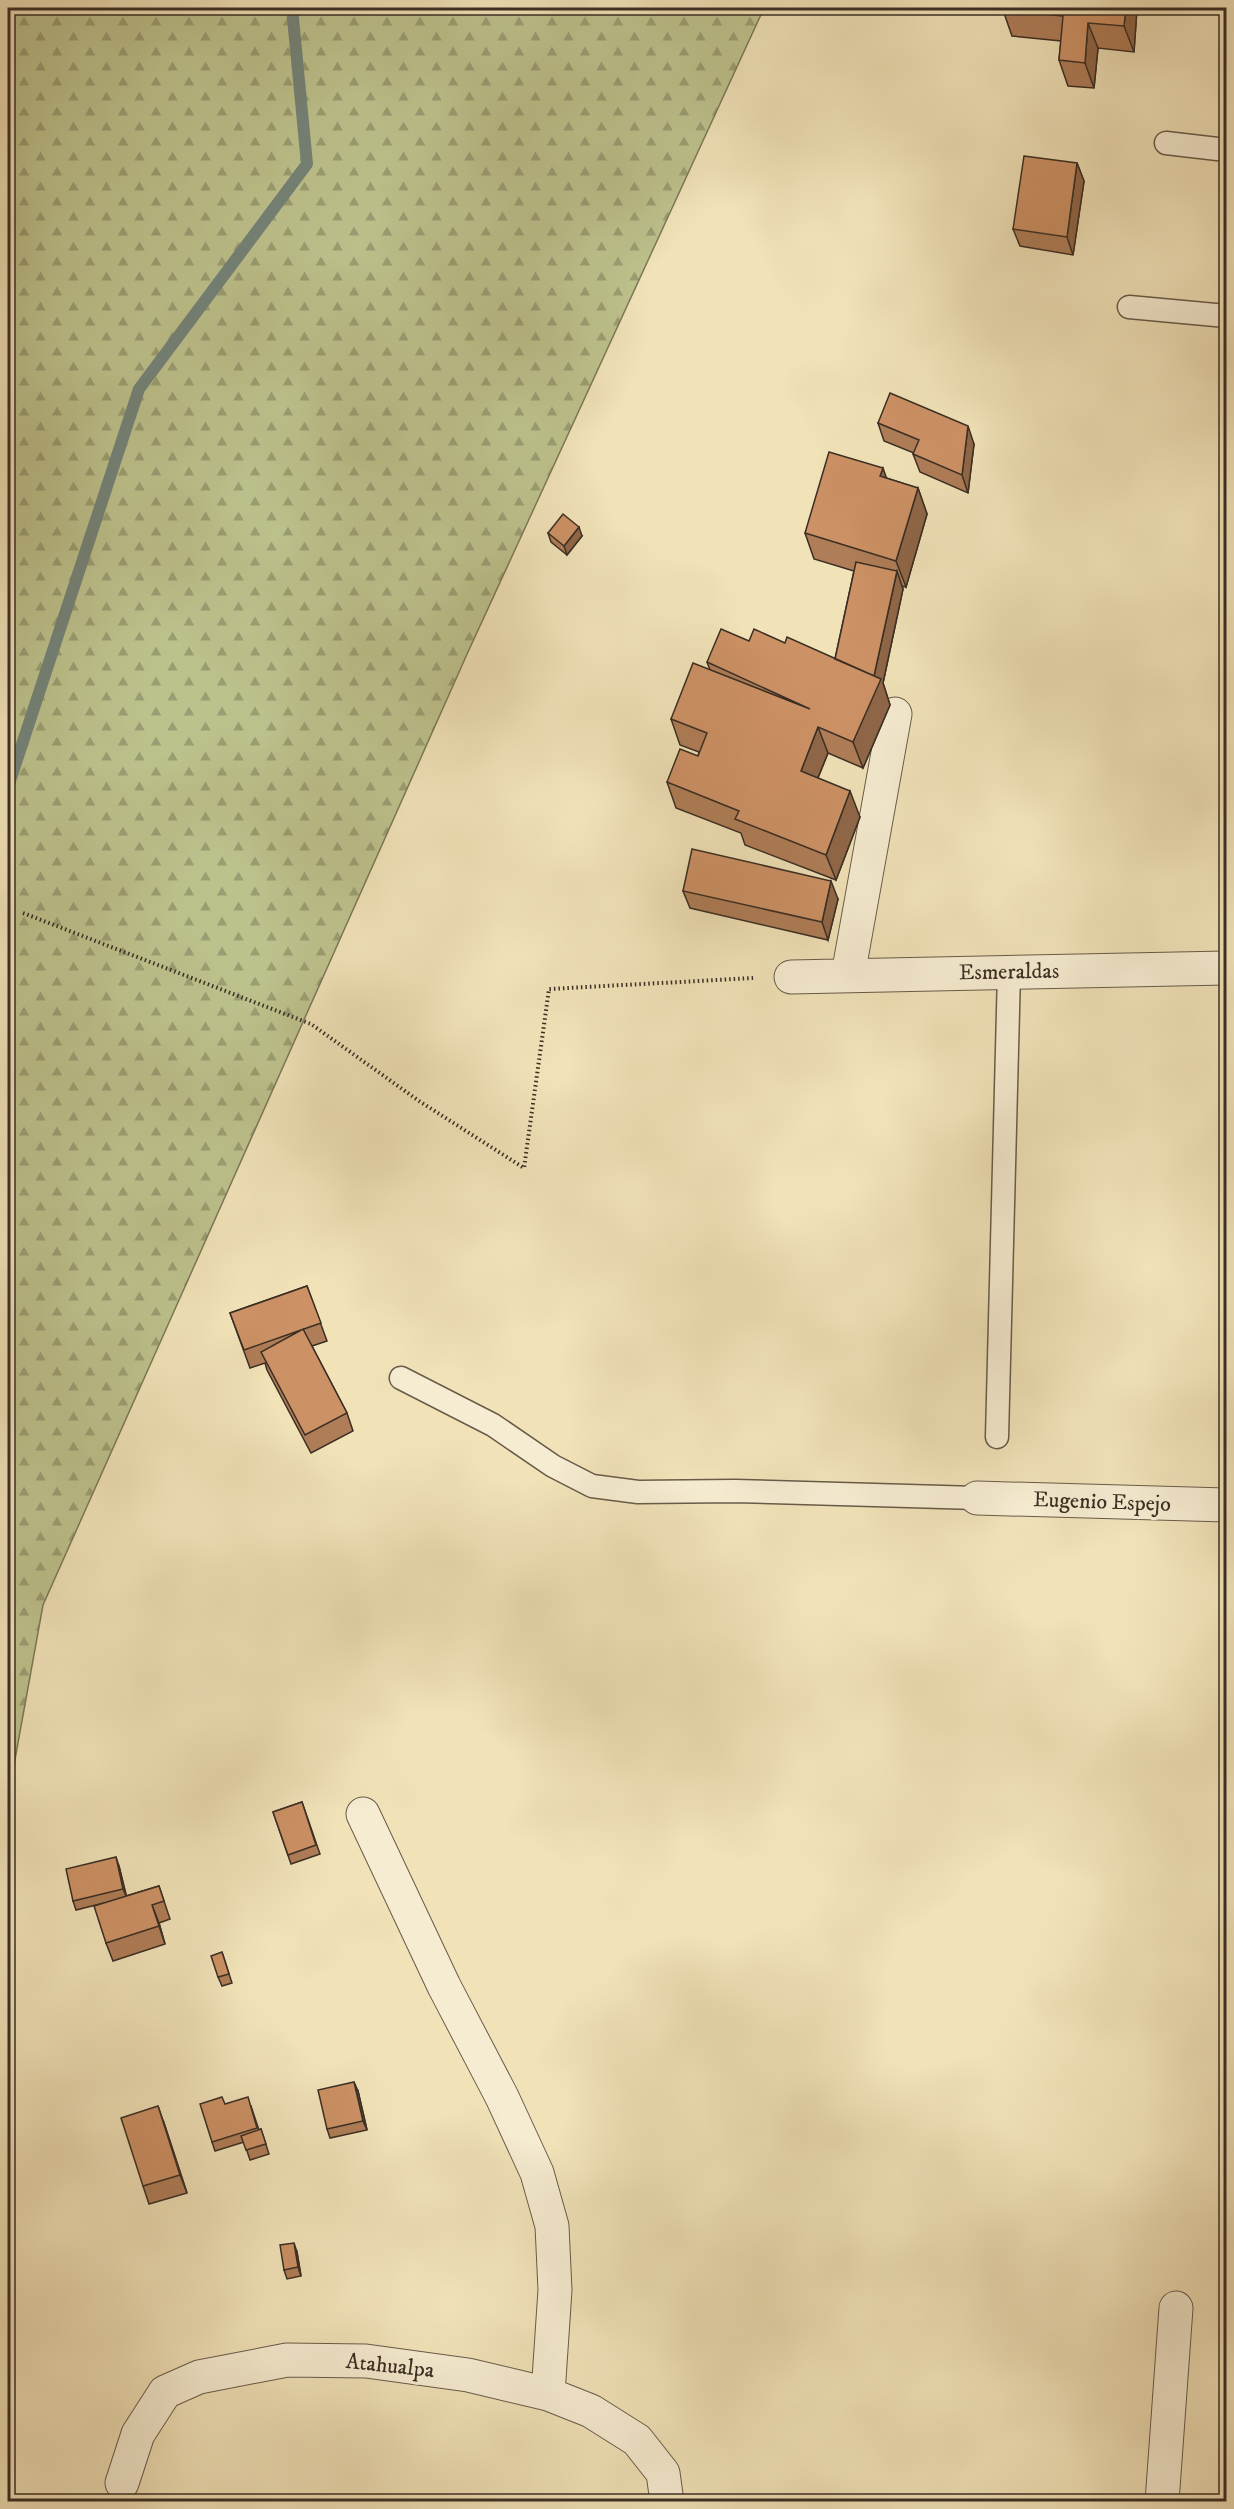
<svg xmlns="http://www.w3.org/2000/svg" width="1234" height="2509" font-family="'IM FELL DW Pica',serif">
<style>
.forest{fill:url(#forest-firs);stroke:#7c7858;stroke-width:1.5}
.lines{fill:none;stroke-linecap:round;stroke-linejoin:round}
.stream{stroke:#74847a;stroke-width:12}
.lane-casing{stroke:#685b49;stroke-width:25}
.street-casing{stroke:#685b49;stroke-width:35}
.path{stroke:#3a2e24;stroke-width:4;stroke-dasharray:1.5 3;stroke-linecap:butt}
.lane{stroke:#f6ecd1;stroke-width:22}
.street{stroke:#f6ecd1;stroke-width:33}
.wall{fill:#af7d57;stroke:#3a2e24;stroke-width:1.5}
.shaded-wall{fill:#8f6647;stroke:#3a2e24;stroke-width:1.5}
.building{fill:#cc9165;stroke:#3a2e24;stroke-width:1.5}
.labels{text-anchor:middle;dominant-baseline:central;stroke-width:6;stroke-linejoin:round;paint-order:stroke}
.street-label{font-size:22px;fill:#3a2e24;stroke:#f6ecd1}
</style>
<defs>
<pattern id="forest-firs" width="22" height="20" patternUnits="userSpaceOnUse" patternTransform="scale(1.5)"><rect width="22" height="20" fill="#bdc28d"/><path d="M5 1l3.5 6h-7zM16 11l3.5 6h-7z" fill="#9b9e73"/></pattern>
</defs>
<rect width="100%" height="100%" fill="#f1e2b8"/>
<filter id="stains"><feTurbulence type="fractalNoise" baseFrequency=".00333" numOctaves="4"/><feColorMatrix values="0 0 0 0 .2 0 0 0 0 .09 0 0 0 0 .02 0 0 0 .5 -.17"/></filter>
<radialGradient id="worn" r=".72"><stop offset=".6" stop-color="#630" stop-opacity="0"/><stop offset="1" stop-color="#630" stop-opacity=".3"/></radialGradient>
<path class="forest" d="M8 8H764L468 652 43 1605 8 1798Z"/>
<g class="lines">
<path class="stream" d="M8 787 139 389 307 164 292 8"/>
<g class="lane-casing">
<path id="lane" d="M1166 143 1226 150
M1129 307 1226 316
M401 1378 493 1425 553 1466 592 1486 638 1492 735 1491 977 1498
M997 1437 1009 972"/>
</g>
<g class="street-casing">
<path id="street" d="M848 975 895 714
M791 977 1226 968
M977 1498 1226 1505
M363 1814 444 1986 502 2097 537 2173 552 2226 555 2290 548 2394
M122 2483 138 2434 165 2392 199 2377 287 2360 366 2361 468 2375 548 2394 591 2411 637 2440 663 2473 667 2502
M1162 2502 1176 2308"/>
</g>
<path class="path" d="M23 913 311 1024 419 1101 524 1168 549 989 754 978"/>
<use href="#lane" class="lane"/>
<use href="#street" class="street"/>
</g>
<path class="wall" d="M1003 8H1137L1134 52 1098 48 1094 88 1068 86 1059 60 1061 41 1012 36 1003 10Z
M1077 163 1084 181 1073 255 1020 246 1013 229Z
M878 423 974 444 968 493 920 472 913 454 914 453 884 441Z
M886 478 918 488 927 514 906 587 902 586 903 589 883 683 890 705 863 768 828 753 818 778 860 817 836 880 745 845 741 833 676 808 667 782 698 756 699 752 680 745 671 719 710 670 707 662 749 641 785 643 835 659 854 571 814 559 805 533Z
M548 533 582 536 567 555 551 542Z
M683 891 838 899 828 940 690 908Z
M307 1286 327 1341 312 1346 347 1413 353 1431 311 1453 267 1370 265 1363 250 1368 230 1313Z
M302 1802 320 1854 291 1864 273 1812Z
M119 1866 126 1896 159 1886 170 1919 159 1923 165 1944 113 1961 106 1943 104 1903 76 1910 73 1901Z
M222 1952 232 1983 222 1986 218 1977Z
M358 2091 367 2130 330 2138 327 2129Z
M225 2104 251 2106 259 2130 261 2129 269 2154 250 2160 244 2142 215 2151 212 2142Z
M164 2123 187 2193 149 2204 143 2186Z
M297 2252 301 2276 287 2279 284 2270Z"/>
<path class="shaded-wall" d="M1126 8H1137V9L1134 52 1124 26Z
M1088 23 1098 48 1094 88 1085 63Z
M1077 163 1084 181 1073 255 1067 237Z
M968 426 974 444 968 493 962 475Z
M883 468 892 494 880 476Z
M918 488 927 514 906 587 896 561Z
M579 527 582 536 567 555 564 546Z
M897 571 903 589 883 683 890 705 863 768 853 742 873 680Z
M818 727 828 753 810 797 801 771Z
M850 791 860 817 836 880 826 855Z
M831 881 838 899 828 940 822 922Z
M116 1857 119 1866 127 1898 123 1889Z
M152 1905 159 1923 165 1944Z
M354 2082 358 2091 367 2130 363 2121Z
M158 2106 164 2123 187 2193 180 2175Z
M294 2243 297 2252 301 2276 298 2267Z"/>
<path class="building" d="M1003 8H1126L1124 26 1088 23 1085 63 1059 60 1063 16 1003 10Z
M1024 156 1077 163 1067 237 1013 229Z
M890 393 968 426 962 475 913 454 919 440 878 423Z
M829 452 883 468 880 476 918 488 896 561 805 533Z
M563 514 579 527 564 546 548 533Z
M856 562 897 571 874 676 835 659Z
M721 629 749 641 754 629 785 643 787 637 881 679 853 742 818 727 801 771 850 791 826 855 735 819 739 811 667 782 680 749 698 756 707 733 671 719 693 663 810 709 707 662Z
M692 849 831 881 822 922 683 891Z
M307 1286 321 1323 244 1350 230 1313Z
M303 1329 347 1413 305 1435 261 1352Z
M302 1802 316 1845 288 1855 273 1812Z
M116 1857 123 1889 73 1901 66 1869Z
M159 1886 164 1901 152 1905 159 1926 106 1943 94 1906Z
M222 1952 229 1974 218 1977 211 1956Z
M354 2082 363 2121 327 2129 318 2090Z
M222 2097 225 2104 248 2097 257 2128 212 2142 200 2104Z
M158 2106 180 2175 143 2186 121 2118Z
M261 2129 266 2144 246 2150 241 2136Z
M294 2243 298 2267 284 2270 280 2245Z"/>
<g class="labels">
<g class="street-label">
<text transform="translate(1009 972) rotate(-1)">Esmeraldas</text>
<text transform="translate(1102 1502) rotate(2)">Eugenio Espejo</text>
<text transform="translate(390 2366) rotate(6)">Atahualpa</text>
</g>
</g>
<rect width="1234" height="2509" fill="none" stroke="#f1e2b8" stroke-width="30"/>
<rect x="9" y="9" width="1216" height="2491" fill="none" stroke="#3a2e24" stroke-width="3"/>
<rect x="15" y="15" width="1204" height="2479" fill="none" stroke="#3a2e24" stroke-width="1.5"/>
<rect width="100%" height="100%" filter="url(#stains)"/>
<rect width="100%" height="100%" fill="url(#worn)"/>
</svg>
